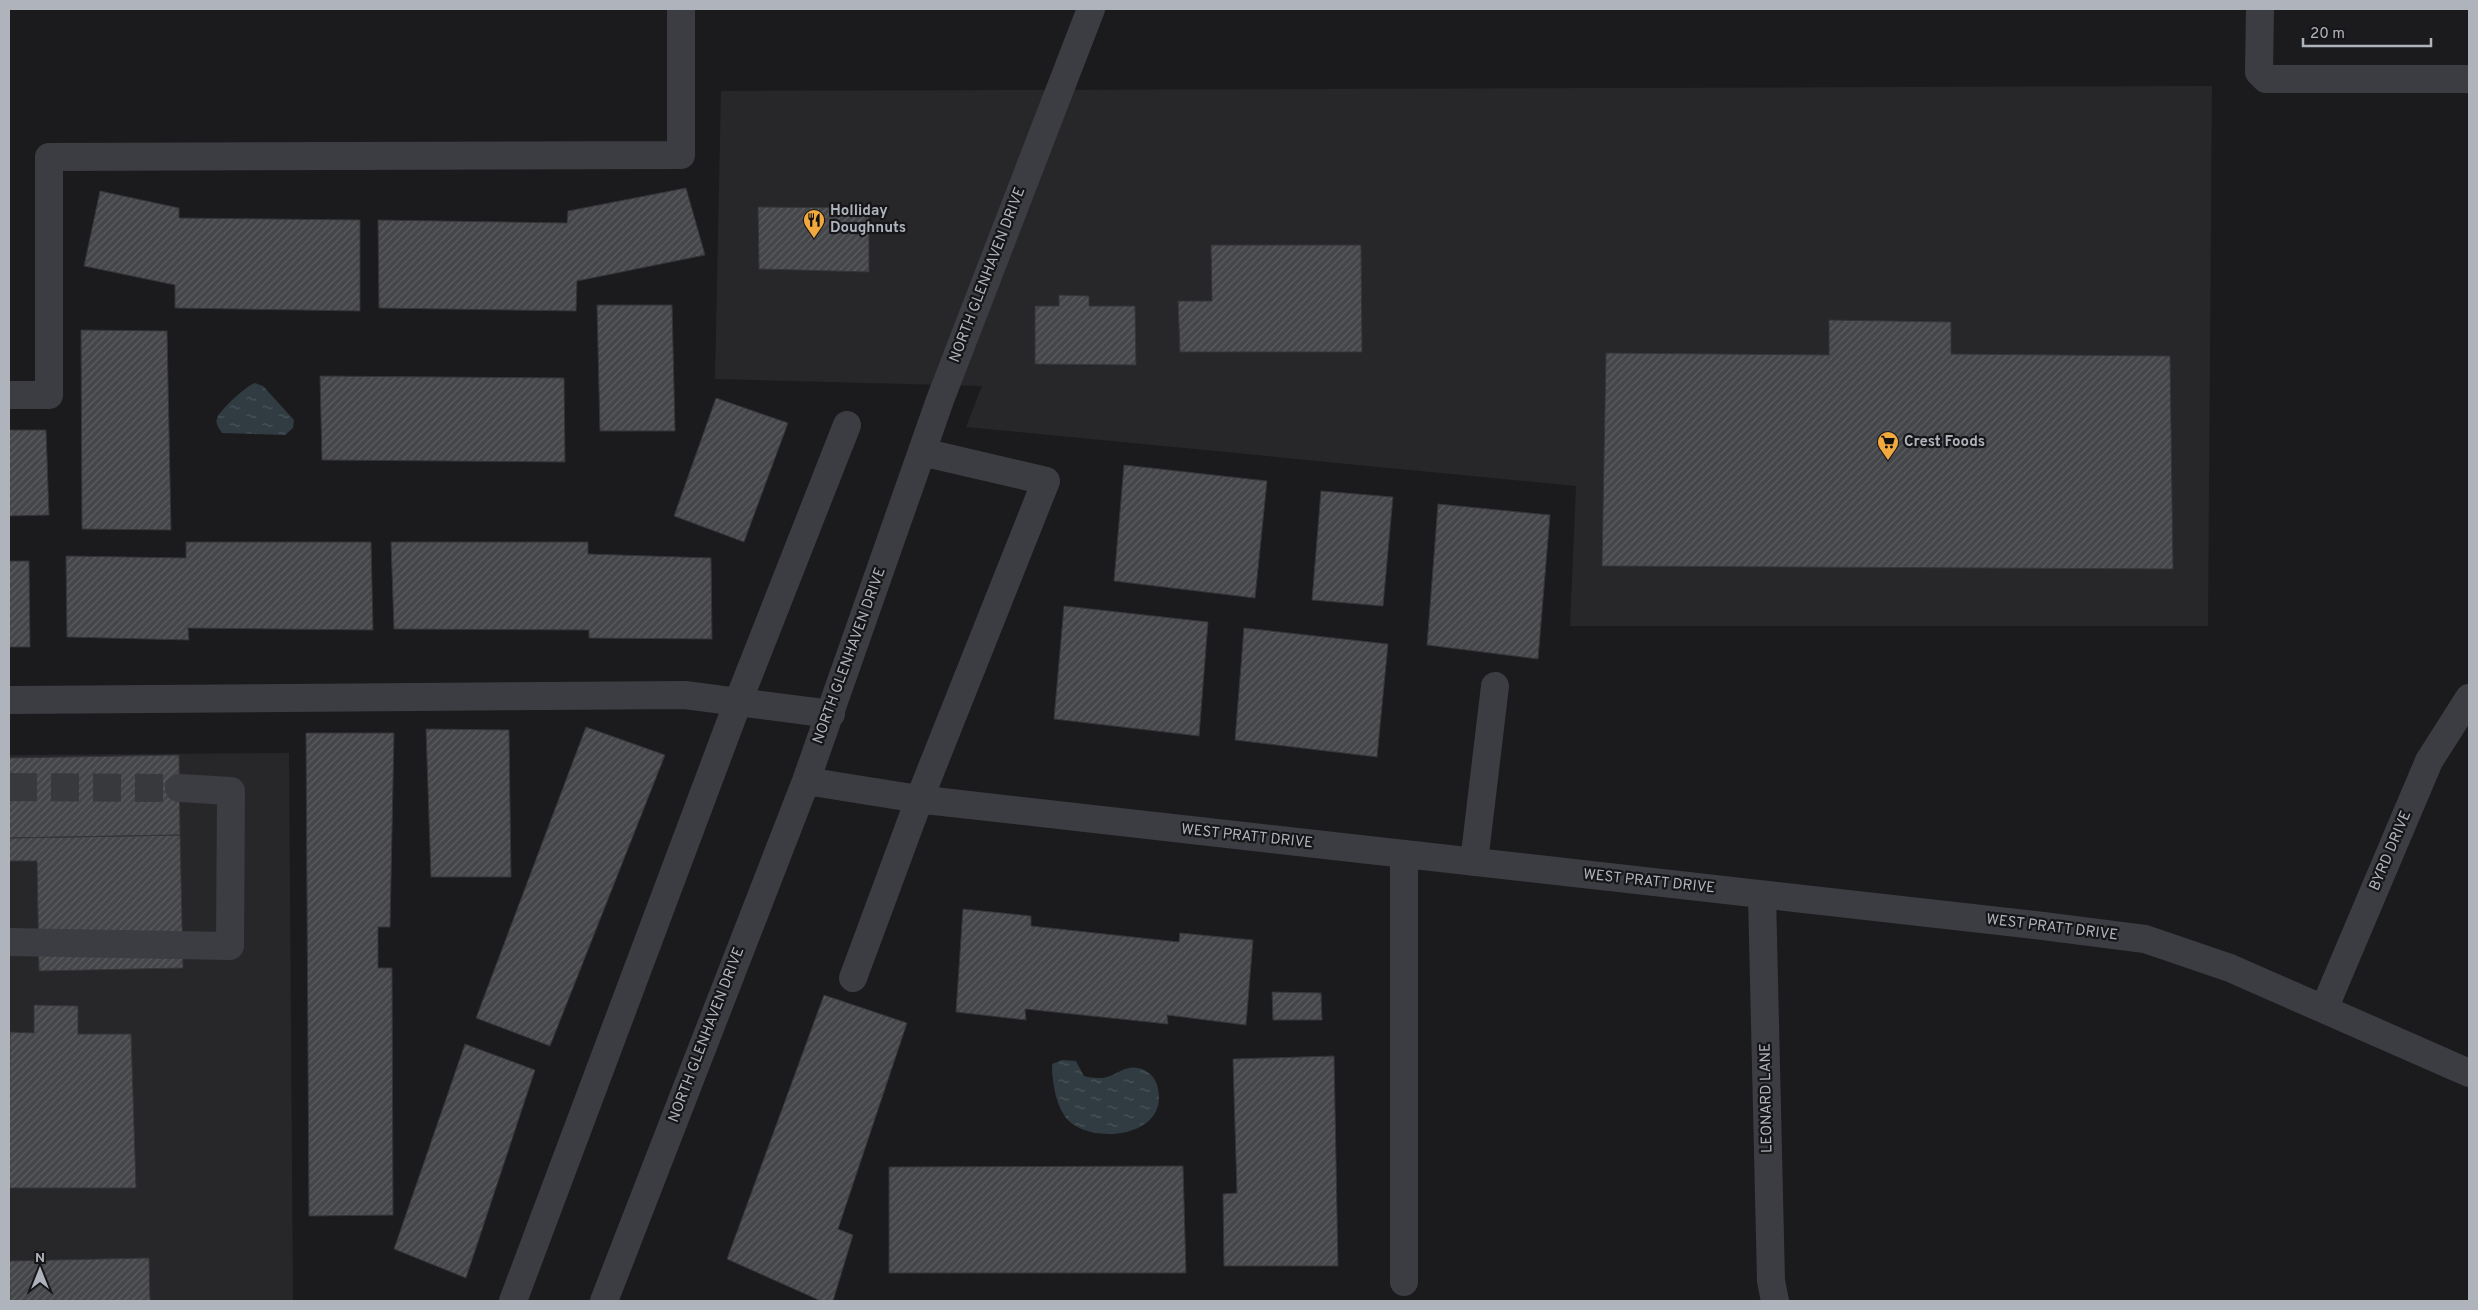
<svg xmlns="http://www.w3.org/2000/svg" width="2478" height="1310" font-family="Overpass,sans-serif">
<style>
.built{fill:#27272a}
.water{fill:url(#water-ripples)}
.building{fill:url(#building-hatch);stroke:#353539}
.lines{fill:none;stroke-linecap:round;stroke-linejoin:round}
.minor-tunnel{stroke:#38393d;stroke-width:28;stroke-dasharray:28 14;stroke-linecap:butt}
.minor{stroke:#3c3d42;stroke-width:28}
.labels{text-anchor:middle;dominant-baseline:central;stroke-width:4.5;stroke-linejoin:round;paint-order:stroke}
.poi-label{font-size:15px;font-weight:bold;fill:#aeb3bc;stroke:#161618;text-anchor:start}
.street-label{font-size:15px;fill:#aeb3bc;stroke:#161618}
</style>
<defs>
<pattern id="water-ripples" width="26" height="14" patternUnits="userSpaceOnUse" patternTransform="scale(1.25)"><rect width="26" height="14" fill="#303b42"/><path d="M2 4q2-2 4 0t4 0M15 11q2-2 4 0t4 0" fill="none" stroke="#4b555b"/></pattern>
<pattern id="building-hatch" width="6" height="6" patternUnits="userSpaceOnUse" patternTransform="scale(1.25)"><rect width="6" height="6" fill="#45464a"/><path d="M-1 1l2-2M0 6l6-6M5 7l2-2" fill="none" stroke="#5d5e62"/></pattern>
</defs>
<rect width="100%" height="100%" fill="#1b1b1d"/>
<path class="built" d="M2212 86 2208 626H1570L1576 486 966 427 982 386 715 379 721 91Z
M289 753 293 1301H9V755Z"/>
<path class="water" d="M255 383 263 386 294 420 293 428 285 435 222 433C219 428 215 424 217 418 220 410 247 385 255 383Z
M1062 1060 1076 1061 1084 1076C1090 1078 1097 1078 1103 1078 1118 1076 1126 1061 1146 1071 1153 1075 1157 1082 1158 1089 1169 1140 1083 1146 1064 1115 1055 1101 1052 1080 1052 1064Z"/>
<path class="building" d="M686 188 705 255 577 281 576 311 379 308 378 220 567 223 568 211Z
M100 191 179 208V218L360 220V311L175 308V285L84 266Z
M758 207 869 208V272L759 269Z
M1211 245H1361L1362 352H1180L1178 301H1212Z
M1059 295 1089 296V306H1135L1136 365 1035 364V306H1059Z
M597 305H672L675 431H600Z
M1829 320 1951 322V354L2170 356 2173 569 1602 566 1606 353 1829 355Z
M81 330 167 331 171 530 82 529Z
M320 376 564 378 565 462 322 460Z
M716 398 788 423 744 542 674 516Z
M9 430H46L49 515 9 516Z
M1124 465 1267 481 1255 598 1114 581Z
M1321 491 1393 497 1383 606 1312 600Z
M1438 504 1550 515 1538 659 1427 645Z
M186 542H371L373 630 188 628 189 640 67 637 66 556 186 558Z
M391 542H588V554L711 558 712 639 589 638V630L394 629Z
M9 561H29L30 647H9Z
M1064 606 1208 622 1199 736 1054 719Z
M1244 628 1388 644 1377 757 1235 740Z
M586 727 665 755 550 1046 476 1018Z
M426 729 509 730 511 877H431Z
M306 733H394L390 927H378V968H392L393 1215 309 1216Z
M179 755 180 835 9 838V758Z
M180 835 183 968 39 971 37 861H9V838Z
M963 909 1031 916V926L1179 942 1180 933 1253 940 1246 1025 1167 1015 1168 1024 1025 1009 1026 1020 956 1012Z
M1272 992 1321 993 1322 1020H1273Z
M824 995 907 1023 838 1229 853 1235 833 1301H821L727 1259Z
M34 1005 78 1006V1034H131L136 1188H9L10 1032 34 1033Z
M465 1044 535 1070 466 1278 394 1249Z
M1334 1056 1338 1266H1224L1223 1194 1237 1193 1233 1059Z
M1183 1166 1186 1273H889V1167Z
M149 1258 150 1301H10L9 1261Z"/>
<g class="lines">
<path class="minor-tunnel" d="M9 787 179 788"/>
<path class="minor" d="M2260 9 2259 72 2266 79H2469
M9 395H49V157L681 155V9
M9 700 685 695 831 714
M806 781 925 800 2035 925 2145 939 2230 968 2469 1073
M1404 854V1282
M1474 862 1495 686
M1762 895 1771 1281 1775 1301
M9 942 230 946 231 791 179 788
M853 978 919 800 1046 481 922 452
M2324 1009 2429 761 2469 698
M513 1301 738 702 847 425
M604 1301 806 781 940 400 1091 9"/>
</g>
<defs>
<g id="restaurant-pin" transform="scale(1.125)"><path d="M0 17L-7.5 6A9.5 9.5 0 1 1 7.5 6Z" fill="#f1a93f" stroke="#161618"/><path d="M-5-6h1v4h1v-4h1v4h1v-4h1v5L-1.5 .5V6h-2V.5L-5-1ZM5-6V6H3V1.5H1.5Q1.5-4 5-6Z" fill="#111"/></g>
<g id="supermarket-pin" transform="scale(1.125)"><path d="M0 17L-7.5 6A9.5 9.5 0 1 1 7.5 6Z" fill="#f1a93f" stroke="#161618"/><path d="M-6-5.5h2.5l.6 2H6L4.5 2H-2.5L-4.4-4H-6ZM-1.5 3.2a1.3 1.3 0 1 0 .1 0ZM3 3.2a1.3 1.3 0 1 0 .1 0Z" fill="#111"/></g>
</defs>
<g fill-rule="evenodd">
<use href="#restaurant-pin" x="814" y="220"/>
<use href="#supermarket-pin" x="1888" y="442"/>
</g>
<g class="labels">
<g class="poi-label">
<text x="830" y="211">Holliday<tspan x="830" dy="17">Doughnuts</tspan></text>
<text x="1904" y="442">Crest Foods</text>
</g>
<g class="street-label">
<text transform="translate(988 275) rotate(-69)">NORTH GLENHAVEN DRIVE</text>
<text transform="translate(850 656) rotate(-70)">NORTH GLENHAVEN DRIVE</text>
<text transform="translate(1247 837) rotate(6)">WEST PRATT DRIVE</text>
<text transform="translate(2391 851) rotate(-67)">BYRD DRIVE</text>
<text transform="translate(1649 882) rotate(6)">WEST PRATT DRIVE</text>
<text transform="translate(2052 928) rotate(7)">WEST PRATT DRIVE</text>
<text transform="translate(707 1035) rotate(-69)">NORTH GLENHAVEN DRIVE</text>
<text transform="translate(1767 1098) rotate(-91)">LEONARD LANE</text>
</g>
</g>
<rect width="2478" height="1310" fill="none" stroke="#aeb3bc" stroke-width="20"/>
<g transform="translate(40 1270)" stroke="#161618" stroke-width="4" paint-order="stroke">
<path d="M0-4L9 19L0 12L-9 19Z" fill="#aeb3bc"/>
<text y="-8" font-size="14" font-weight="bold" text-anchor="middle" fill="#aeb3bc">N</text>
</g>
<path d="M2303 38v8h128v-8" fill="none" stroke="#aeb3bc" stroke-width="2.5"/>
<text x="2310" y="38" font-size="15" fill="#aeb3bc" stroke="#161618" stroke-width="4" paint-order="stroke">20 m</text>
</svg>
